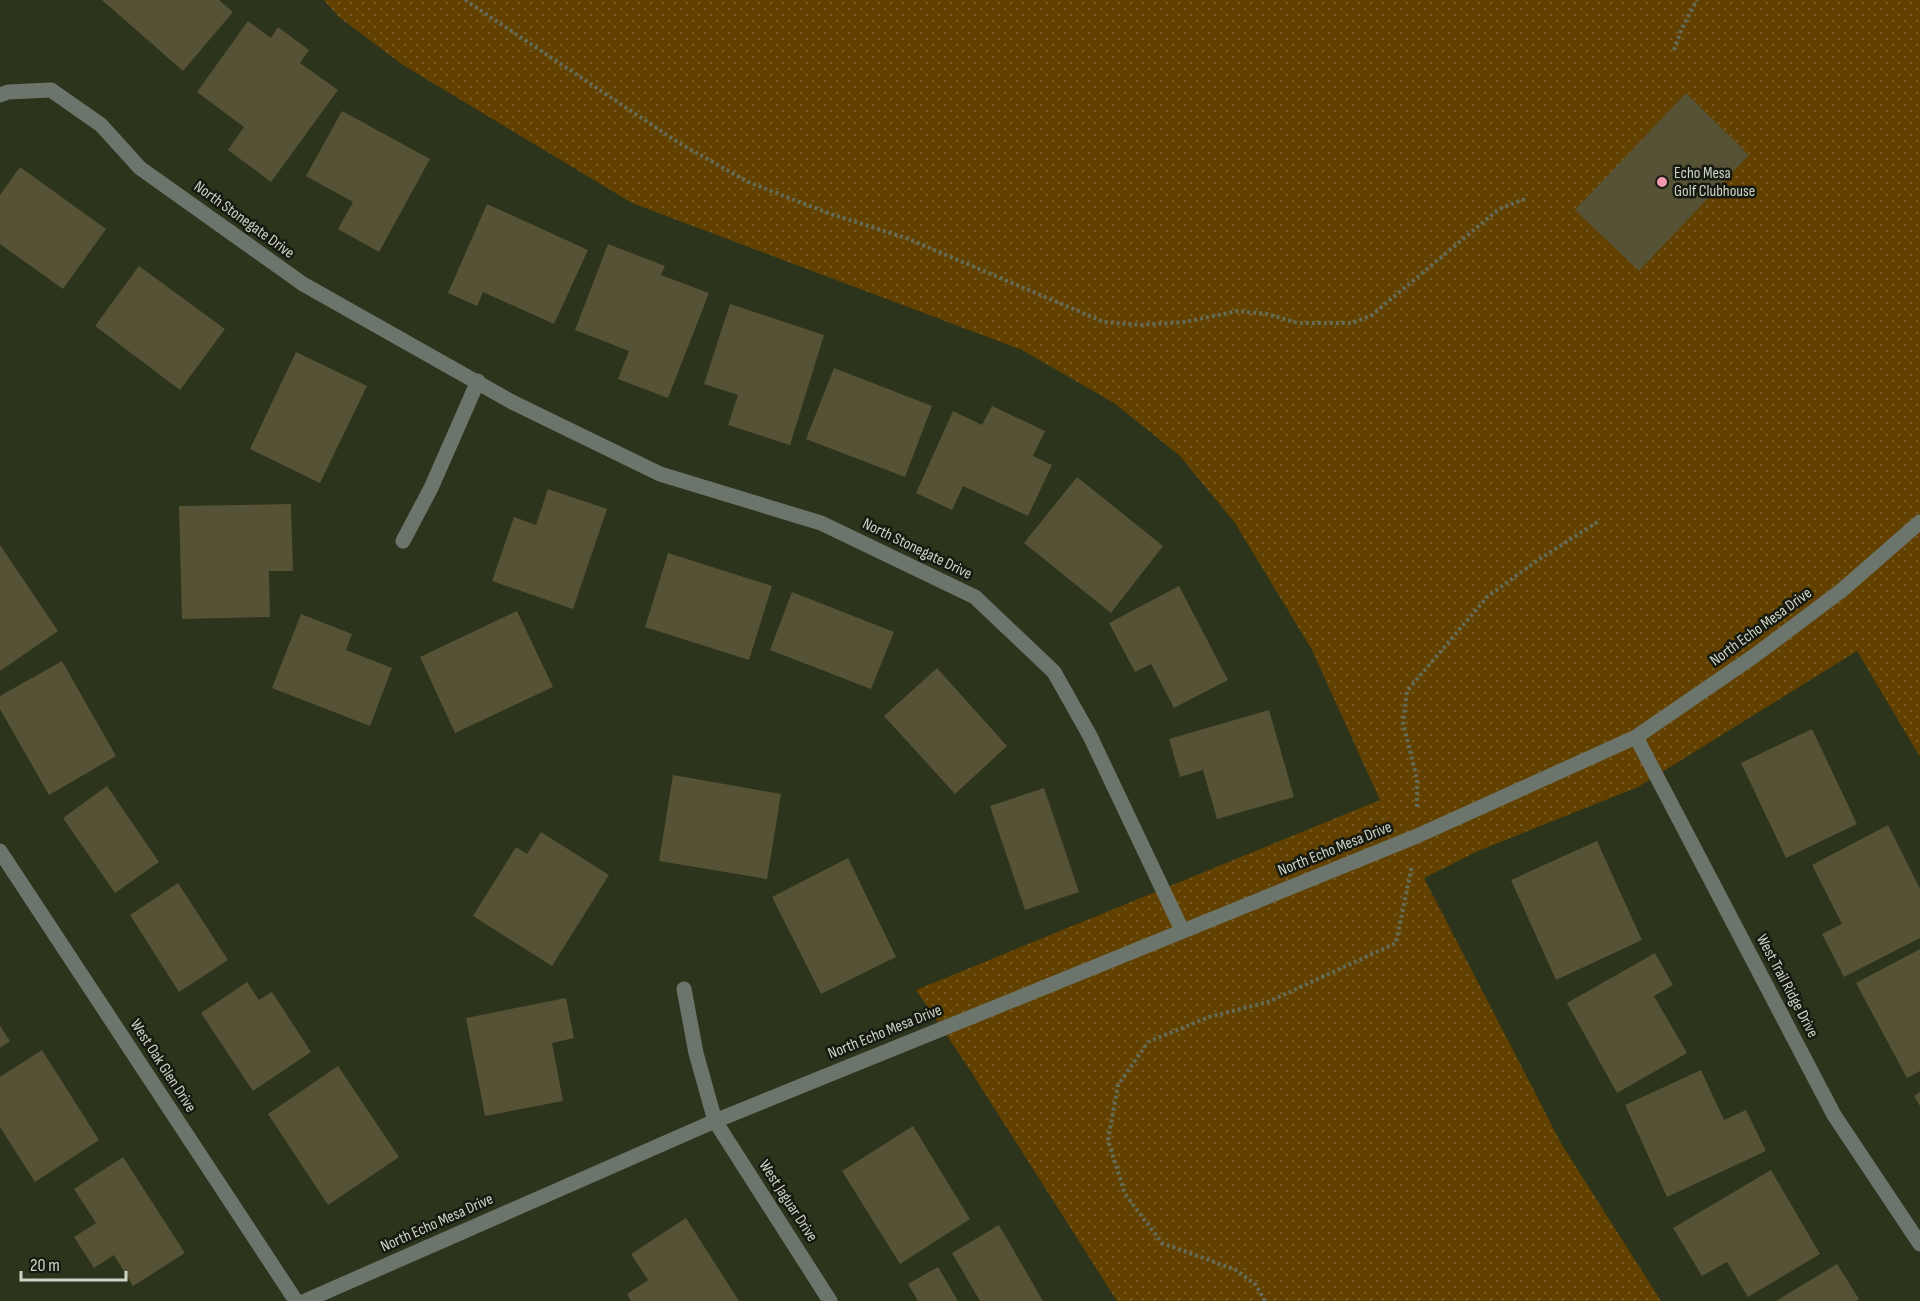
<svg xmlns="http://www.w3.org/2000/svg" width="1920" height="1301" font-family="'Sofia Sans Condensed',sans-serif">
<style>
.grass{fill:url(#grass-dots)}
.building{fill:#565236}
.lines{fill:none;stroke-linecap:round;stroke-linejoin:round}
.path{stroke:#646c57;stroke-width:4;stroke-dasharray:3 3;stroke-linecap:butt}
.minor{stroke:#6b756c;stroke-width:15}
.poi-dot{fill:#f29aad;stroke:#171a10;stroke-width:2}
.labels{text-anchor:middle;dominant-baseline:central;stroke-width:5;stroke-linejoin:round;paint-order:stroke}
.poi-label{font-size:16px;fill:#ced4c5;stroke:#171a10;text-anchor:start}
.street-label{font-size:16px;fill:#ced4c5;stroke:#171a10}
</style>
<defs>
<pattern id="grass-dots" width="8" height="8" patternUnits="userSpaceOnUse" patternTransform="scale(1.5)"><rect width="8" height="8" fill="#614000"/><path d="M2 2h.1M6 6h.1" fill="none" stroke="#765b24" stroke-width="1.8" stroke-linecap="round"/></pattern>
</defs>
<rect width="100%" height="100%" fill="#2c341c"/>
<path class="grass" d="M324 0H1920V757L1857 651 1638 787 1478 851 1424 878 1562 1145 1661 1301H1117L970 1070 916 990 1380 800 1312 650 1235 523 1180 456 1114 403 1022 350 632 203 403 65 339 17Z"/>
<path class="building" d="M102 0H219L233 12 183 71Z
M248 21 271 38 278 27 309 50 300 63 338 90 271 182 228 150 244 127 197 92Z
M1686 93 1749 155 1639 271 1575 210Z
M342 111 430 159 379 252 338 229 353 202 306 176Z
M20 167 106 229 63 289 0 244V195Z
M487 204 588 250 554 324 483 292 477 306 448 293Z
M608 244 665 266 661 275 709 293 668 398 618 379 629 351 575 330Z
M139 266 225 329 180 390 95 326Z
M730 304 824 335 790 445 728 425 738 395 704 384Z
M296 352 367 386 320 483 250 449Z
M834 368 932 406 905 477 806 439Z
M992 406 1045 431 1033 456 1052 465 1028 516 963 486 952 510 916 493 953 411 982 425Z
M1077 477 1163 546 1111 613 1024 543Z
M548 489 607 509 573 609 492 581 514 517 536 525Z
M291 504 293 571H269L270 617 182 619 179 506Z
M0 545 58 631 0 671Z
M668 553 772 586 749 660 645 627Z
M1179 586 1228 680 1174 708 1151 664 1135 672 1109 623Z
M792 592 894 632 871 689 770 650Z
M517 611 553 687 455 733 420 657Z
M301 614 352 634 346 650 392 668 370 726 272 688Z
M62 661 116 756 49 795 0 709V696Z
M937 668 1007 746 955 794 884 716Z
M1269 710 1294 797 1217 819 1203 770 1180 777 1169 739Z
M1812 729 1857 824 1786 858 1741 763Z
M673 775 781 794 767 879 659 861Z
M107 786 159 862 115 893 63 818Z
M1044 788 1079 892 1025 910 990 806Z
M1888 825 1920 889V938L1844 977 1822 934 1842 924 1812 865Z
M541 832 609 875 552 966 473 916 516 847 527 854Z
M1597 841 1642 940 1556 980 1511 880Z
M848 858 896 957 821 994 772 897Z
M178 883 228 960 179 992 130 915Z
M1920 949V1071L1907 1078 1856 983Z
M1655 953 1673 985 1654 996 1687 1053 1617 1093 1567 1003Z
M247 982 259 1000 272 992 311 1052 253 1091 201 1013Z
M566 998 574 1038 552 1043 563 1101 485 1116 466 1018Z
M0 1026 10 1041 0 1048Z
M42 1050 99 1140 35 1182 0 1127V1077Z
M338 1066 399 1157 328 1205 268 1114Z
M1701 1070 1724 1120 1746 1110 1766 1151 1667 1197 1625 1105Z
M1920 1092V1106L1914 1096Z
M913 1126 970 1219 900 1264 842 1171Z
M123 1157 185 1253 133 1286 114 1255 94 1268 74 1237 96 1223 74 1189Z
M1771 1170 1820 1254 1748 1297 1727 1262 1702 1276 1673 1228Z
M686 1218 739 1301H631L627 1294 648 1280 631 1254Z
M999 1225 1043 1301H980L952 1253Z
M1837 1264 1859 1299 1856 1301H1776Z
M938 1267 958 1301H918L908 1284Z"/>
<g class="lines">
<path class="path" d="M465 0 679 143 748 182 828 213 906 238 1104 322 1140 325 1184 322 1238 311 1267 314 1298 323H1352L1372 315 1499 209 1525 199
M1674 50 1682 28 1697 0
M1417 807V779L1403 723 1407 691 1487 597 1538 560 1599 521
M1265 1301 1256 1285 1236 1270 1162 1243 1125 1194 1108 1140 1118 1085 1148 1042 1209 1017 1268 1002 1396 943 1412 865"/>
<path class="minor" d="M0 95 8 92 51 90 101 125 140 168 303 284 512 402 660 474 821 523 975 597 1054 672 1090 736 1182 930
M403 541 431 488 478 381
M1636 737 1834 1115 1920 1244
M0 851 296 1301
M684 989 696 1053 715 1121 830 1301
M305 1301 715 1121 1417 836 1636 737 1754 656 1842 590 1920 522"/>
</g>
<circle class="poi-dot" cx="1662" cy="182" r="6"/>
<g class="labels">
<g class="poi-label">
<text x="1674" y="173">Echo Mesa<tspan x="1674" dy="18">Golf Clubhouse</tspan></text>
</g>
<g class="street-label">
<text transform="translate(244 220) rotate(36)">North Stonegate Drive</text>
<text transform="translate(917 549) rotate(26)">North Stonegate Drive</text>
<text transform="translate(1761 627) rotate(-36)">North Echo Mesa Drive</text>
<text transform="translate(1335 849) rotate(-22)">North Echo Mesa Drive</text>
<text transform="translate(1787 986) rotate(62)">West Trail Ridge Drive</text>
<text transform="translate(885 1032) rotate(-22)">North Echo Mesa Drive</text>
<text transform="translate(163 1066) rotate(57)">West Oak Glen Drive</text>
<text transform="translate(788 1201) rotate(57)">West Jaguar Drive</text>
<text transform="translate(437 1223) rotate(-24)">North Echo Mesa Drive</text>
</g>
</g>
<path d="M21 1271v9h105v-9" fill="none" stroke="#ced4c5" stroke-width="3"/>
<text x="30" y="1271" font-size="18" fill="#ced4c5" stroke="#171a10" stroke-width="4.5" paint-order="stroke">20 m</text>
</svg>
